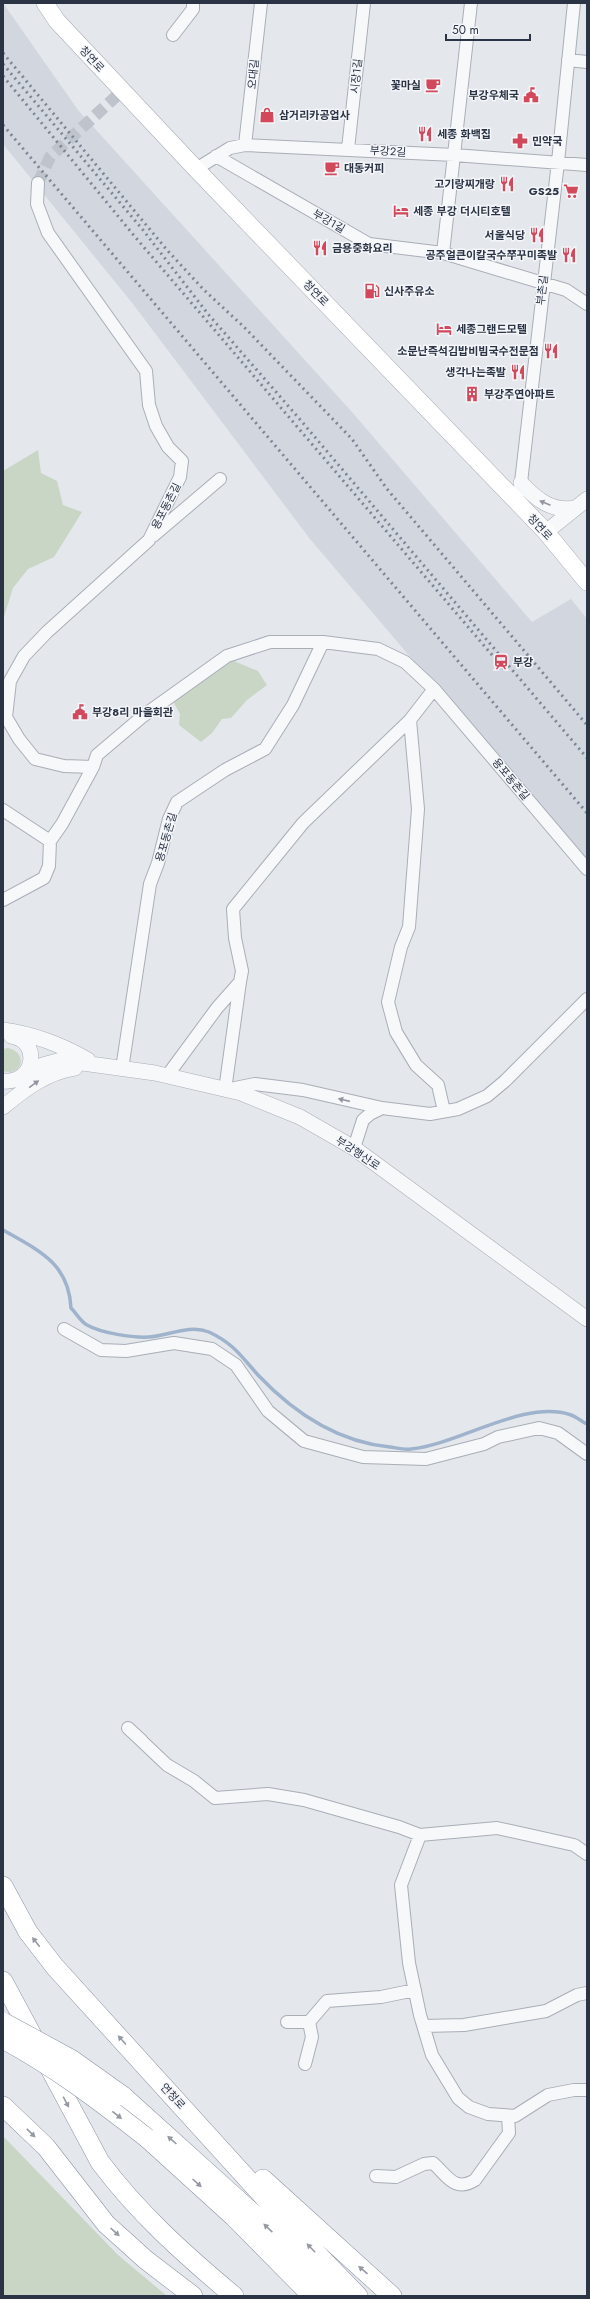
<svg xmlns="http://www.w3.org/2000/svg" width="590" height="2299" font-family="Jost,'Noto Sans KR',sans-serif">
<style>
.built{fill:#d2d6de}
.green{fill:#c9d6c5}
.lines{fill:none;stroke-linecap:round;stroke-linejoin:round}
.stream{stroke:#9fb4cc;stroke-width:3.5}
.minor-tunnel{stroke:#bfc3cb;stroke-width:12;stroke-dasharray:12 6;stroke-linecap:butt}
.minor-casing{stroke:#a9aeb7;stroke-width:14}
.tertiary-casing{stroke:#a9aeb7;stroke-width:16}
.secondary-casing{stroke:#a9aeb7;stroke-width:18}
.trunk-casing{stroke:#8b94a3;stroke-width:20}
.minor{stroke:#f7f8fa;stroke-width:12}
.tertiary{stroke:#f7f8fa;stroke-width:15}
.secondary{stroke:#fff;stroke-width:17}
.trunk{stroke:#fff;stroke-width:19}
.rail{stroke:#7d8696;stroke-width:3;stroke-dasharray:2 4;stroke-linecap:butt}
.trunk-bridge-casing{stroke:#8b94a3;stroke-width:20;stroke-linecap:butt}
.trunk-bridge{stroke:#fff;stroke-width:19}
.oneway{fill:#9196a0}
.oneway2{fill:#959aa2}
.labels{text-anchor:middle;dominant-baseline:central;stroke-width:3;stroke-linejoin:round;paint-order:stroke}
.street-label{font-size:11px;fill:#2b3445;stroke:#f4f6f9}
.poi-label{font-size:11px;font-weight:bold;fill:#2b3445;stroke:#f4f6f9;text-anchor:start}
</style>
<rect width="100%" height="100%" fill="#e4e7ec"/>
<path class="built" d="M3 3 78 110 352 412 532 622 571 599 587 619V865L310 539 133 304 3 144Z"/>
<path class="green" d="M38 450 41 473 57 481 63 505 82 512 54 557 28 569 13 588 3 620V471Z
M227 658 258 671 267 685 247 700 231 718 222 719 212 733 201 742 179 725 180 714 174 703 178 694Z
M8 1048C29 1053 22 1077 3 1071V1049Z
M3 2136 118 2255 167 2296H3Z"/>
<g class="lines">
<path class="stream" d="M3 1230C38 1250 69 1263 71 1308 76 1313 81 1322 87 1325 101 1333 133 1338 149 1337 168 1336 189 1324 209 1332 234 1344 240 1355 258 1375 294 1413 337 1442 390 1447 397 1448 404 1450 411 1449 460 1444 524 1399 571 1415 577 1417 582 1422 587 1424"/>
<path class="minor-tunnel" d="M38 183 50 157 122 91"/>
<g class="minor-casing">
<path id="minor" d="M173 35 193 9V3
M568 60 587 62
M245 145 261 3
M348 149 364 3
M216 156 369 244 443 253 566 290 587 304
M196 169 230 148 245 145 454 155 587 165
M38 183 37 204 48 233 146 371 149 405 156 426 168 447 182 461 180 477 149 540 47 632 24 656 10 681 6 717 19 739 35 759 64 766 93 767 97 755 143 716 227 656 270 642H323
M443 253 471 3
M520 491 558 162 574 3
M153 536 220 479
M434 689 410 720 418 809 409 927 401 947 388 1002 396 1032 416 1065 438 1085 444 1111
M3 810 50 841
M3 900 44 878 49 866 50 841 62 824 93 767
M240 982 225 1090 255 1084 303 1090 382 1108
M122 1069 150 884 158 863 169 819 177 802 225 770 265 749 293 705 323 642 378 649 405 662 434 689 587 869
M167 1076 217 1008 240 982 242 971 235 938 233 909 303 823 410 720
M354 1148 363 1120 370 1114 382 1108 430 1114 458 1109 487 1096 505 1081 587 999
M64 1329 101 1350 126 1351 174 1343 212 1349 236 1365 268 1411 304 1441 363 1457 426 1459 484 1444 498 1437 539 1428 558 1433 587 1454
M142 1741 128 1728 167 1765 194 1781 215 1798 268 1794 304 1800 399 1827 420 1835 497 1828 574 1845 587 1854
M420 1835 401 1885 409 1963 420 2015 432 2055 458 2098 469 2107 488 2114 515 2116 548 2095 574 2090H587
M287 2022H309
M424 2026 464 2025 546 2011 577 1995 587 1993
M305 2064 312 2037 309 2022 327 2001 381 1997 415 1990
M376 2176 396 2177 424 2164 433 2163C447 2175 454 2193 475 2180L509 2133 508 2116"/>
</g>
<g class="tertiary-casing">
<path id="tertiary" d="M521 483C537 500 552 512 576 508
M546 532 587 499
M3 1030C33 1034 62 1045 88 1060
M27 1073 43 1065 61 1060 155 1073 241 1093 300 1117 354 1148 587 1319
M3 1081C36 1084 41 1040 11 1036
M3 1107C25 1089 47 1072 75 1068"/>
</g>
<g class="secondary-casing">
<path id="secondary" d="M45 3 57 21 196 169 546 532 587 582"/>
</g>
<g class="trunk-casing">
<path id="trunk" d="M3 1886 28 1932 55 1967 293 2229 358 2296
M3 1981 100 2162C138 2213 185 2255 234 2296
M123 2096 278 2236 334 2296
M3 2106 46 2147 106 2224 146 2260 193 2296
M147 2138 234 2217 312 2296
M263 2179 392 2296"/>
</g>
<use href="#minor" class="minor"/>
<use href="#tertiary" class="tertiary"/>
<use href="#secondary" class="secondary"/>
<use href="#trunk" class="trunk"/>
<path class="rail" d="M3 53 167 250 204 290 244 327 352 439 387 489 587 725
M3 64 143 230 208 314 297 416 587 758
M3 76 136 238 504 669
M3 125 587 813"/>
<g class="trunk-bridge-casing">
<path id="trunk-bridge" d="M3 2022 71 2059 123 2096
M3 2039C55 2067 101 2102 147 2138"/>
</g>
<use href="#trunk-bridge" class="trunk-bridge"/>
</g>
<defs><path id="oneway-solid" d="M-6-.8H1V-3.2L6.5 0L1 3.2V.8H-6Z"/></defs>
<g class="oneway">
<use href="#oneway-solid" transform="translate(545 503) rotate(-157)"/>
<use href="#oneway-solid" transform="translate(34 1084) rotate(-36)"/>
<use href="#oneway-solid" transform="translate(344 1100) rotate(-167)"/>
</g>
<g class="oneway2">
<use href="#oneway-solid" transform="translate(36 1942) rotate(-128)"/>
<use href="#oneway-solid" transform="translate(122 2040) rotate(-132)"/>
<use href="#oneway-solid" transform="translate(66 2102) rotate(62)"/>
<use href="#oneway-solid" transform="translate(117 2115) rotate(38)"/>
<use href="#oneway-solid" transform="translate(31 2133) rotate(44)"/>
<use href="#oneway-solid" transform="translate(172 2140) rotate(-138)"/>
<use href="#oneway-solid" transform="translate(197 2183) rotate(42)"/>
<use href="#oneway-solid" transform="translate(268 2228) rotate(-137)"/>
<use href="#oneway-solid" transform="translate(115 2232) rotate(42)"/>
<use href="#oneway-solid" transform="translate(311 2248) rotate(-134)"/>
<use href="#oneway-solid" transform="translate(363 2270) rotate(-139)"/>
</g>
<defs>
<g id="cafe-bare" transform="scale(1.2)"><path d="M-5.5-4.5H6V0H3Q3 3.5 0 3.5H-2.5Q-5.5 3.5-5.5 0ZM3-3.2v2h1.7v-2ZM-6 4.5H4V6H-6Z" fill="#d1495b" stroke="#f4f6f9" stroke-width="2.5" paint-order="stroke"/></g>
<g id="civic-bare" transform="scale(1.2)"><path d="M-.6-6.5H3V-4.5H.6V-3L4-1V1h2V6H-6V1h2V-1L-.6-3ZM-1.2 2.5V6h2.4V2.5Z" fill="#d1495b" stroke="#f4f6f9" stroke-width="2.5" paint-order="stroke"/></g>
<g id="shop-bare" transform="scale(1.2)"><path d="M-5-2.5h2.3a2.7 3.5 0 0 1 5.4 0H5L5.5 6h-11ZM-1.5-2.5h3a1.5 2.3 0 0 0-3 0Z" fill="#d1495b" stroke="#f4f6f9" stroke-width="2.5" paint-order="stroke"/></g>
<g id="restaurant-bare" transform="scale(1.2)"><path d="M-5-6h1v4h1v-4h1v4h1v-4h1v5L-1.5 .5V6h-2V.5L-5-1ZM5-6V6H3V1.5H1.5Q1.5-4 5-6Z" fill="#d1495b" stroke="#f4f6f9" stroke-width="2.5" paint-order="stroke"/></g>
<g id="pharmacy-bare" transform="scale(1.2)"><path d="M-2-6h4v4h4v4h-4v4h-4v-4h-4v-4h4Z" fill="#d1495b" stroke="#f4f6f9" stroke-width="2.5" paint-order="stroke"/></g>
<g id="supermarket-bare" transform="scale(1.2)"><path d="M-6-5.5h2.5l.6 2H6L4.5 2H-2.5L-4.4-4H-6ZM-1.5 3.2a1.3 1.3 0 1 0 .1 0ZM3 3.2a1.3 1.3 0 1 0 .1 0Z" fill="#d1495b" stroke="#f4f6f9" stroke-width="2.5" paint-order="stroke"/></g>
<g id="hotel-bare" transform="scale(1.2)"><path d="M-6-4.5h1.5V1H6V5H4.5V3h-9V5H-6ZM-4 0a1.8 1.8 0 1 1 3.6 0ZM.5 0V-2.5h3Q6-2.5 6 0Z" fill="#d1495b" stroke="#f4f6f9" stroke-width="2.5" paint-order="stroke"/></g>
<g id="fuel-bare" transform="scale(1.2)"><path d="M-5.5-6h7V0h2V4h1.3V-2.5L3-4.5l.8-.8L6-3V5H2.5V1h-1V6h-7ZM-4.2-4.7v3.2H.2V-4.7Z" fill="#d1495b" stroke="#f4f6f9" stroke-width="2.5" paint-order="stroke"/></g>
<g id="building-bare" transform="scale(1.2)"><path d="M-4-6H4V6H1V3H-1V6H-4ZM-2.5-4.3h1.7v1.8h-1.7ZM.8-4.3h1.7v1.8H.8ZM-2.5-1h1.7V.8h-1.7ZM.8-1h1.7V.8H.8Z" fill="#d1495b" stroke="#f4f6f9" stroke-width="2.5" paint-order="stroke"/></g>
<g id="station-bare" transform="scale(1.2)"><path d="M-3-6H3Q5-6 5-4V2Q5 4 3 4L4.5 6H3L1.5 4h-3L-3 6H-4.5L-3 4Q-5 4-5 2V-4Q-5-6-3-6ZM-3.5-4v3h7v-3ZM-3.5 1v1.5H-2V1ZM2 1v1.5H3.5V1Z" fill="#d1495b" stroke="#f4f6f9" stroke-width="2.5" paint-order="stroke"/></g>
</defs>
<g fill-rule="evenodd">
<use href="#cafe-bare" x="433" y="85"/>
<use href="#civic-bare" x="531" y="95"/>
<use href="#shop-bare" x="267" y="115"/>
<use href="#restaurant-bare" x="425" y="134"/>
<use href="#pharmacy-bare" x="520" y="141"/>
<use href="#cafe-bare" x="332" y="168"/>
<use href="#restaurant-bare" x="507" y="184"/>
<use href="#supermarket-bare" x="571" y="191"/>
<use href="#hotel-bare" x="401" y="211"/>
<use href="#restaurant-bare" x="537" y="235"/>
<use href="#restaurant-bare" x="320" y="248"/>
<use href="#restaurant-bare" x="569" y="255"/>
<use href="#fuel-bare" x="372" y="291"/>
<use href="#hotel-bare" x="444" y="329"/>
<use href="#restaurant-bare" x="551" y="351"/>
<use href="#restaurant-bare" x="518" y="372"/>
<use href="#building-bare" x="472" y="394"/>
<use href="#station-bare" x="501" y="662"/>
<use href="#civic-bare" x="80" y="712"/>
</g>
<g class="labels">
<g class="street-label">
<text transform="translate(92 59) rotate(47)">청연로</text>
<text transform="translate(253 74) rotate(-84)">오대길</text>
<text transform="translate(356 76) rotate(-84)">시장1길</text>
<text transform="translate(388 151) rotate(3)">부강2길</text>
<text transform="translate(329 221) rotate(30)">부강1길</text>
<text transform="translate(542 290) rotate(-83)">부촌길</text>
<text transform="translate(316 293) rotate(46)">청연로</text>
<text transform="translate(166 506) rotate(-63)">용포동촌길</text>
<text transform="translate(540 527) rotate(47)">청연로</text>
<text transform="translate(511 779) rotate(50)">용포동촌길</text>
<text transform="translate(166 837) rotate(-74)">용포동촌길</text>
<text transform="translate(358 1153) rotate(34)">부강행산로</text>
<text transform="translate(173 2096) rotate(48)">연청로</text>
</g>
<g class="poi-label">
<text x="421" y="85" text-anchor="end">꽃마실</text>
<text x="519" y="95" text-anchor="end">부강우체국</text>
<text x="279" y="115">삼거리카공업사</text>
<text x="437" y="134">세종 화백집</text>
<text x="532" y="141">민약국</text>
<text x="344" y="168">대동커피</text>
<text x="495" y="184" text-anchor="end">고기랑찌개랑</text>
<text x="559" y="191" text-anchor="end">GS25</text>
<text x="413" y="211">세종 부강 더시티호텔</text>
<text x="525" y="235" text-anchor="end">서울식당</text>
<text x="332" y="248">금용중화요리</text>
<text x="557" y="255" text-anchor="end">공주얼큰이칼국수쭈꾸미족발</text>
<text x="384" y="291">신사주유소</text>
<text x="456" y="329">세종그랜드모텔</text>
<text x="539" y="351" text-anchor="end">소문난즉석김밥비빔국수전문점</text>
<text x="506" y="372" text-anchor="end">생각나는족발</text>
<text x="484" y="394">부강주연아파트</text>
<text x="513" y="662">부강</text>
<text x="92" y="712">부강8리 마을회관</text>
</g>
</g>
<rect width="590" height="2299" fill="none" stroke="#2b3445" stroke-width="8"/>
<path d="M446 34v6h84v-6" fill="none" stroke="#2b3445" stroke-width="2"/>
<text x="452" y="34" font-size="12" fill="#2b3445" stroke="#f4f6f9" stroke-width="3" paint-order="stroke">50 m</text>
</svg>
